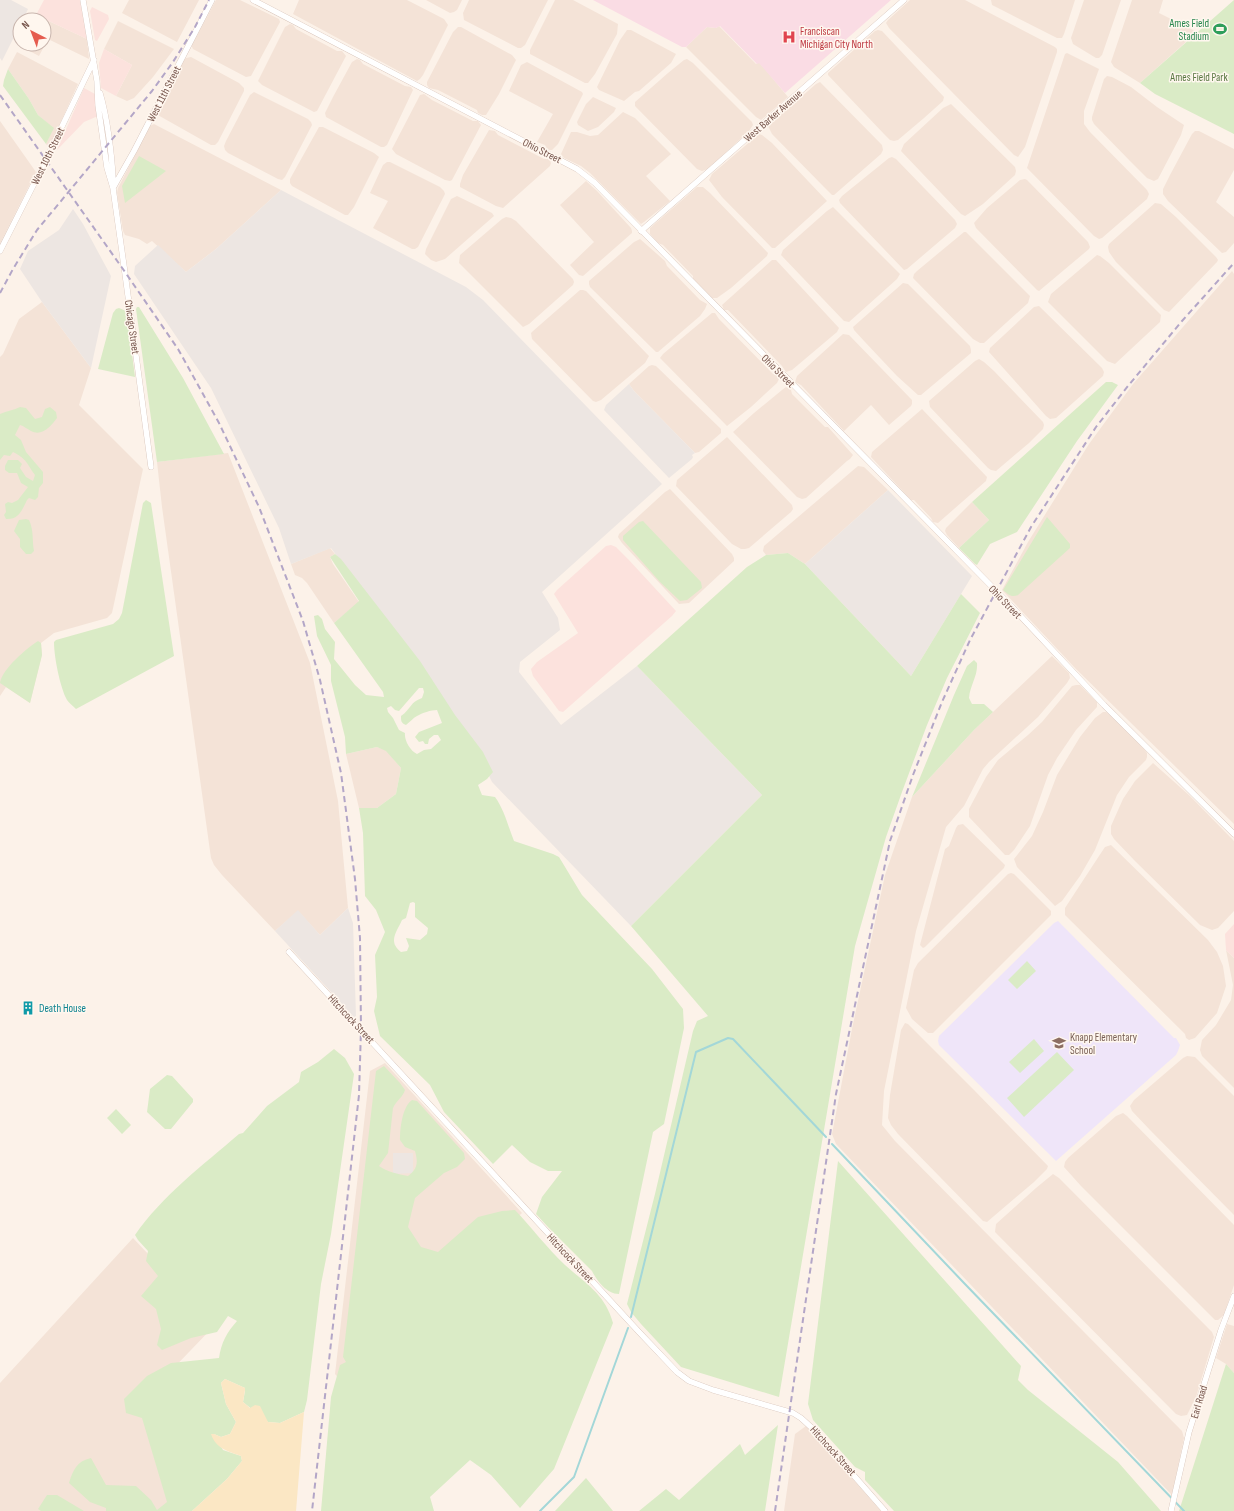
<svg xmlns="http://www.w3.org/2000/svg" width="1234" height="1511" font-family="'Sofia Sans Condensed',sans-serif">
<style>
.residential{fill:#f4e3d7}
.commercial{fill:#fce2dd}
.industrial{fill:#ede6e2}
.education{fill:#efe5f9}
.medical{fill:#fadce4}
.green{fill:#daebc6;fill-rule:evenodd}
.sand{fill:#fbe7c4}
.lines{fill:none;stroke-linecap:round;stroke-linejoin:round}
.stream{stroke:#a3d7d8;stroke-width:2}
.minor-casing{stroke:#d1bbb0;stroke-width:6}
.minor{stroke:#fff;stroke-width:5.5}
.rail{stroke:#b3a6c7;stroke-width:2;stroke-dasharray:6 4;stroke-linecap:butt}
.labels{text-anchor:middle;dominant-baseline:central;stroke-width:3;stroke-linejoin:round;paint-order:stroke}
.leisure-label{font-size:11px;fill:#27864d;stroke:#fff7ef;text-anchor:end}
.health-label{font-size:11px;fill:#be3a42;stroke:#fff7ef;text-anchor:start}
.park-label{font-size:11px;fill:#587741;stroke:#fff7ef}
.street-label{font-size:11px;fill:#77554c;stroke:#fff7ef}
.culture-label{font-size:11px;fill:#0d838f;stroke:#fff7ef;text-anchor:start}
.education-label{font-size:11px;fill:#785e54;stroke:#fff7ef;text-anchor:start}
</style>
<rect width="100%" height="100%" fill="#fcf2e9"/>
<path class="residential" d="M129 0H199L177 42 122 13Z
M216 0H240L279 19 280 22 251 76 246 77 193 49 192 47V45Z
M299 0H407L444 19 448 25 423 75 420 79 417 81 293 14Z
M426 0H462L457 10 454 12 450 13Z
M469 0H548L525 45 521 48H518L464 20 463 13Z
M555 0H573L618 24 617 34 595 74 588 83H585L530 54V50Z
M910 0H965L1055 47 1057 49V52L1025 147 1018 157 1014 155 889 28 886 23 888 20Z
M991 0H1075L1064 34 1062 38H1057L998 8 992 5Z
M1084 0H1121L1102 55 1099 58H1096L1073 44 1071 38Z
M1132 0H1163L1159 13 1197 32 1140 83 1114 67 1111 62Z
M36 15 87 39 89 59 48 39 39 56 20 46 21 44H44V20H33Z
M118 21 174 49 153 77 134 98 127 101 116 96 132 65 104 49Z
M290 24 293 25 296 29 337 51H342L346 56 317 111 314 112 262 85 258 81 285 27Z
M719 26 756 64 759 62 788 97 761 120 756 117 686 47 707 27 716 28Z
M458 27H461L512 55 516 60 499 94 486 115H482L478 113 477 110 438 90 429 88 427 85V82L453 32Z
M627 30H631L676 54 671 63 639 91 635 92 624 101 599 90 597 87 620 40Z
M878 30 882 31 944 97 943 101 924 118 898 140 894 141 890 140 884 134 828 75V73L875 31Z
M17 52 78 84 49 148 46 144 53 128 38 115 29 99 8 69Z
M1067 53 1099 69 1084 111V124L1090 132 1147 190 1149 194 1147 199 1102 238 1099 239 1094 236 1027 168 1065 54Z
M191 57 239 83 244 88V91L218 142 215 145H211L156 114 183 61 186 58Z
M357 59 360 60 363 64 405 86 411 87 413 90 387 145 384 147H381L326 117 325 113 333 97 352 62Z
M687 59 693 63 752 122 753 125 749 131 708 169 702 171 697 169 635 106V102L668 73 684 60Z
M527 62 582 92 583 94 558 144 552 150H548L545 145 537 142 553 114 509 91 521 65Z
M1107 76 1112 77 1131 87 1157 107 1184 125 1181 135 1158 179 1154 181 1147 178 1130 161 1094 124 1092 120V117L1104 79Z
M820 82 882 145 883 150 881 154 834 195H832L824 187 772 134 768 126 816 84Z
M254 92 308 119 311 122 312 125 285 177 282 180 278 179 228 153 225 150 224 146 226 141 250 95Z
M424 94 432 100 473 121H478L481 125 452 180 450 181 445 180 396 154 392 149 418 99 420 95Z
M593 97 616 108 614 112 598 127 588 131 578 125 577 122 586 104Z
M951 104 1015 167 1016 171 1015 175 983 204 965 216 961 214 901 151 904 144 943 108Z
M623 112 635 118 671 154 646 176 670 201 644 222 641 224 590 173 581 166 564 158 561 154 571 132H577L590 136 598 135Z
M0 121 36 172 0 244Z
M154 124 281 190 216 249 186 272 152 241 147 244 139 239 125 235 123 231 117 193 118 188 150 126Z
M319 127H323L374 153 379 157 354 207 348 215H345L292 186 290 183V179Z
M489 130 495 131 498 135 544 159 549 158 551 163 550 166 503 208 496 206 460 187V184L463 175Z
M1195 131H1199L1234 149V170L1216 202 1234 217V243L1226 252 1222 253 1168 201 1163 194V189L1170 175 1192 134Z
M759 134 762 135 772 143 827 201 775 248H772L722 197 709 180 712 174Z
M892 157 896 159 955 220 957 224 955 228 907 269 904 270 840 203 839 200 842 196 889 158Z
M387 162H390L440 187 444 191 445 194 418 247 415 249H412L373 228 388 201 370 193 383 165Z
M1025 179 1027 180 1088 242 1090 247 1089 249 1039 291 1037 290 976 228 974 223 987 208 1020 180Z
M586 181 597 191 631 228 632 231V233L583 276 579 275 570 265 594 242 560 205Z
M697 187H703L710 193 768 253 767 256 731 288 717 298H712L693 279V276L663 245 658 243 650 234V228Z
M457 196 492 213 494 216 445 259 436 262 431 260 425 254 426 249 451 199Z
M1155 203 1161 204 1176 217 1216 257 1218 260 1217 262 1169 312 1164 310 1116 262 1109 252 1108 247 1109 244Z
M833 207 900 274 897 279 849 322 844 321 781 255 783 250 827 211Z
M506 217 511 218 516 221 573 279 574 282 573 285 529 324 523 327 459 263 460 255 502 219Z
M964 232H966L1030 296 1028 303 984 343H980L973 339 913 278 914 274 917 271Z
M640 239 665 261 667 266 700 300 707 304 705 309 700 316 658 352H656L590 287 589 284V281L634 242Z
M1097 255 1100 256 1109 263 1161 315 1160 322 1115 364 1107 361 1048 302 1051 294Z
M772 260H776L839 328 837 332 792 370 786 372 782 366 728 310H724L722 305Z
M1232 271 1234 274V824L1076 669 1002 590 1028 542 1089 444 1133 384Z
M903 283 908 284 970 346 971 350V353L964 359 921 395H918L897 376 865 342 854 330 853 327Z
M580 290H583L586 291 649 356 645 363 601 400 596 402 593 401 532 339 531 333 533 331Z
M42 302 91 368 79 405 143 469 112 613 107 618 54 633 41 643 42 655 30 703 6 687 0 696V357L3 354 19 319Z
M1039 306 1102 368 1104 372 1103 376 1056 418 1050 419 1046 416 989 352 990 348 1034 307Z
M712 313H715L719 319 773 374 778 376 779 379 777 383 751 407 727 426 660 358 663 354Z
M843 334 849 335 912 400V404L911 406 889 425 871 405 844 431 801 385 795 382 797 376Z
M979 359 984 362 994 371 1043 422 1044 425 1043 429 1029 443 996 471 991 470 988 468 930 407 929 401 975 361Z
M652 365 656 366 721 429V433L699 452 695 453 634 391 629 384 649 366Z
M786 387 791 390 792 394 825 427H828L853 455 850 459 847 461 806 498 802 499 797 497 733 432 754 413 782 390Z
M922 409 987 477 986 481 938 523 933 522 931 518 914 500H911L871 457 872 452Z
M727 437 792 505 793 509 791 512 749 548 745 549H741L732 544 676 486 677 480Z
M228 453 310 663 338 801 348 908 320 935 298 911 275 931 222 875 214 865 211 858 162 507 157 462Z
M858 466 864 467 888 490 805 564 788 553 766 555 763 551 764 546Z
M670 489 732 554 734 558V561L689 603 679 604 622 543 618 537 619 534 665 492Z
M972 502 989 520 959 548 947 535 945 531 946 528Z
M330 548 335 554 330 557 333 564 359 602 334 623 307 583 302 578 295 575 291 564Z
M1052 656 1069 673 1070 678 1067 683 1038 717 989 762 983 769 964 806 946 827 916 931 884 1091 882 1125 895 1141 1182 1431 1184 1438 1172 1495 836 1144 832 1134 852 1029 885 875 912 797 974 730Z
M1076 685H1080L1097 702V707L1076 730 1057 758 1048 775 1030 826 1014 850 1009 855H1005L969 817V809L986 777 998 760 1028 735 1042 722 1072 686Z
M1103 712H1106L1111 716 1143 748 1147 753V757L1146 760 1129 777 1117 795 1095 850 1080 876 1062 901 1055 906 1017 867 1014 859 1032 836 1043 812 1057 775 1080 737 1095 718Z
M377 747 386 750 401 768 396 794 377 808H359L346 754Z
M1153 763 1190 796 1234 841V911L1218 928 1212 930 1200 925 1135 861 1114 839 1111 834V826L1123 799 1135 781Z
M963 824 1002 862 1005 865 1004 868 925 947 923 948 920 945 945 849 949 846 956 828 958 825Z
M1111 845 1208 940 1217 952 1223 966 1226 986 1217 1013 1195 1038 1189 1040 1186 1038 1185 1034 1065 915V908L1099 856 1105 847Z
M1011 873 1014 874 1051 911V915L933 1033H928L912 1019 906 1008 914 970 918 963 1008 874Z
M1226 950 1234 958V1088L1202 1056 1200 1050 1202 1040 1216 1025 1231 1000 1233 985Z
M905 1023 908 1024 974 1090 1048 1166 1047 1169 1034 1182 987 1222 983 1221 898 1134 891 1125 888 1118 890 1095 901 1030Z
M1187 1056 1195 1057 1234 1096V1215L1150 1130 1132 1111 1130 1106 1134 1100 1183 1058Z
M385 1063 522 1213 340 1380 335 1374 370 1071Z
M1123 1113 1127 1116 1234 1225V1285L1224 1315 1218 1320H1215L1081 1186 1064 1167 1065 1162 1068 1158 1116 1116Z
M1053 1174 1059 1178 1212 1332 1214 1337 1196 1397 1187 1415 1181 1416 1176 1414 995 1232 996 1224 1036 1188Z
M133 1238 215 1325 140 1403 188 1511H0V1383Z
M1227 1324 1234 1326V1373L1226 1364 1216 1358Z
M806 1426 881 1511H784L795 1434Z"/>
<path class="commercial" d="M44 0H80L87 39 36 15Z
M92 7 108 15 109 19 97 41 95 40 90 11Z
M104 49 132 65 116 96 101 88 99 63Z
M84 88 95 94 98 116 84 122 57 150Z
M611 545 616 547 628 559 676 611 672 616 563 712 559 711 533 676 531 669 537 662 578 633 554 594 557 590 606 546Z
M1234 924V958L1226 950 1225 934Z"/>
<path class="industrial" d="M0 0H11L28 9 23 20H20V25L2 61 0 58Z
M281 190 466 287 483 300 662 484 542 592 558 618 560 630 520 662 519 672 561 725 637 666 762 795 631 926 492 782 473 744 331 548 291 564 279 528 211 388 134 274 135 266 158 245 186 272 216 249Z
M73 209 83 224 111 276 91 368 42 302 20 269 28 251 59 230Z
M629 384 634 391 695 453 692 455 693 457 692 459 669 478 604 410 606 405Z
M888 490 972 576 911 676 805 564Z
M348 908 353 923 356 1016 354 1017 275 931 298 910 320 935Z
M393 1153H413V1173L393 1174Z"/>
<path class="education" d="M1058 921 1174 1038H1176L1180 1045 1178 1051 1176 1055 1056 1161 939 1045 938 1041 939 1036 1054 923Z"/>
<path class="medical" d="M593 0H891L785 93 759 63 757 64 720 26 716 28 707 27 686 47H682Z"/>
<path class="green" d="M1234 0V134L1155 94 1140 83Z
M8 69 29 99 38 115 54 128 46 144 3 86 4 80Z
M139 156 166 171 125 203 122 186Z
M137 307H139L183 378 224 454 157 462 136 309Z
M119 308 126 311 127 315 135 377 98 369 113 313 116 309Z
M1106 382H1112L1118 385 1077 441 1017 532 990 544 977 565 975 564 959 548 989 520 972 502Z
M20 407 26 408 35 419 42 417 45 409 50 407 56 412 57 418C51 426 42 437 31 431 27 429 24 426 20 425L15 435 21 440 26 452 43 472V483L39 488 38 497 35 500 29 498 27 500C22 510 19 520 6 519L4 515 6 512 5 504 8 502 12 503 18 500 28 487 21 483 17 473H9L5 470V466L8 460H18L22 464 20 468 26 477 33 481 35 475C27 464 27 459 13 452L10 456 4 455 0 460V414C7 411 14 410 20 407Z
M146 500 151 503 174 656 76 709C73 706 69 703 67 700 60 687 54 657 54 642L56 640 113 624 119 619 122 613 143 503Z
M1047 517 1070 544V548L1018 595C1011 598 1008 594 1003 590Z
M26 519 29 520C34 530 32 541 34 551L31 554H26L20 547V539L14 531 19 520Z
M643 521 701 582 702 588 687 600 680 601 660 582 623 540V536L639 522Z
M788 553 805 564 911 676 961 594 980 613 947 678 927 725 902 792 886 837 855 946 779 1397 681 1367 641 1324 631 1312 627 1304 655 1194 693 1031 697 1021 708 1016 631 926 762 795 637 666 747 567 766 555Z
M335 554 341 559 420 661 455 715 483 752 493 772 487 779 478 785 482 795 495 797C504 809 508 826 514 841L553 854 559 857 582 895 652 969 683 1009 684 1028 664 1124 653 1132 619 1294C607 1294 597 1281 592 1271L548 1227 536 1214 542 1197 562 1171H548L530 1162 512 1145 493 1164 444 1112 430 1085 380 1036 374 1011 377 997 375 955 385 932 376 910 365 896 363 833 359 808H377L396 794 401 768 386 751 377 747 346 754 345 737 331 681V665L317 636 314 616 318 615 322 619 325 629 335 642 334 659 355 685 366 695 384 697 383 692 334 623 359 601 330 557ZM419 688H423L424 692 422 698C410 702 411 709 401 716 401 721 401 723 406 725 410 722 413 718 417 716 422 713 431 710 437 710L442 723 419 732 415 737 419 742 423 741 425 744H428L429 739 434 735H438L441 740 431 749 424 750 417 754C410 751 404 740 405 733L399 730 393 718 388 712 387 708 391 706 395 710 399 711ZM413 902 415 903V917L428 928 427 934 420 940 406 938 409 946 407 951 401 952C388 942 396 933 402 920L406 918 410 903Z
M38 641 41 643 42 655 30 703 0 683C2 669 27 648 38 641Z
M974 660 977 663C978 676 970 685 969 698L972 704H984L993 712 974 730 912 797 954 695 967 666Z
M1027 961 1036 971 1017 989 1008 980Z
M1034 1039 1044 1051 1020 1073 1009 1062Z
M334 1049 345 1058 354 1074 331 1234 321 1284 307 1400 304 1412 280 1423 268 1422 243 1402 245 1391V1388L225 1379 221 1383 226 1404 236 1422 230 1434 221 1437 214 1434 223 1450 241 1456 242 1461 227 1479 192 1511H106V1508L90 1502 69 1483C73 1470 77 1461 91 1458L106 1485 136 1486 151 1500 157 1510 167 1502 142 1418 126 1413 124 1399 147 1376 171 1363 219 1358C221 1343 227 1332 237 1321L228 1316 217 1332 191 1338 162 1350 157 1345 161 1329 156 1309 141 1296 158 1276 146 1261 148 1251 138 1240 135 1235C162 1196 203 1165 239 1134L243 1133 267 1106 299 1082 301 1072 318 1062Z
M1057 1052 1074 1070 1024 1117 1007 1098Z
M384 1066 400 1083 405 1090C403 1097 396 1101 393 1108L388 1153 379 1166C387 1172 398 1174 408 1176 418 1169 418 1162 415 1151L405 1147 400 1140C400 1129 402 1107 412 1100L417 1101 464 1153 465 1159 457 1167 444 1173 415 1198 408 1227 421 1247 438 1252 478 1217 502 1211 515 1210C532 1228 547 1248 565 1265 586 1284 605 1294 613 1323L554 1469 520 1508 491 1475 470 1460 430 1497 434 1511H321L331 1397 340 1365 346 1362 343 1357 376 1071Z
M167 1075 172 1076 193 1099V1102L171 1129H165L147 1112 150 1089Z
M116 1109 131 1125 122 1134 107 1118Z
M838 1161 1021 1366 1018 1380 1028 1390 1118 1462 1161 1511H894L865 1480V1472L855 1467 813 1420 808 1404Z
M1226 1364 1234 1373V1511H1179Z
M778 1425 765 1511H639L666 1489 679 1500 740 1444 745 1455Z
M586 1478 613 1511H555Z
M47 1495H57L84 1511H41L38 1509Z"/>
<path class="sand" d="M225 1379 245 1388V1390L243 1402 250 1408 255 1405 260 1406 268 1422 280 1423 304 1412 296 1511H192L227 1479 242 1461 241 1456C228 1451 216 1449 211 1434H214L221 1437 230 1434 236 1422 226 1404 221 1383Z"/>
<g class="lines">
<path class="stream" d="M832 1144 964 1283 1184 1511
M631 1317 696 1052 728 1038 733 1039 826 1137
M540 1511 574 1477 628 1328"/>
<g class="minor-casing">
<path id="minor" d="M83 0 97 81 98 105 107 168 113 188 124 266 151 467
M253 0 577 169 595 183 1011 606 1104 705 1234 834
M100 93C107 116 112 155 113 179
M113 188 134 151 212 0
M641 231 904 0
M0 251 40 172 94 60
M289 952 639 1332 677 1372 689 1381 713 1390 793 1413 801 1418 812 1428 885 1511
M1171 1511 1189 1432 1221 1330 1234 1296"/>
</g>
<use href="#minor" class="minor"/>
<path class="rail" d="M0 95 125 272 178 349 219 423 259 507 303 621 320 680 341 773 355 879 360 938 361 1029 359 1095 312 1511
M0 293 13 269 37 230 152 91 173 62 195 27 209 0
M775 1511 836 1094 890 841 913 775 942 702 970 640 1031 527 1096 427 1128 386 1182 321 1234 263"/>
</g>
<defs>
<g id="stadium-bare" transform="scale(1.08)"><path d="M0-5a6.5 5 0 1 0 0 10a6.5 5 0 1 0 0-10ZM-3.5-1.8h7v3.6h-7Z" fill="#2e9e5b" stroke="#fff7ef" stroke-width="2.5" paint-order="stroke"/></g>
<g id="hospital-bare" transform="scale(1.08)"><path d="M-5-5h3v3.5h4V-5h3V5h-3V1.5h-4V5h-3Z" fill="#e0444e" stroke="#fff7ef" stroke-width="2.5" paint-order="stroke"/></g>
<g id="building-bare" transform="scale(1.08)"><path d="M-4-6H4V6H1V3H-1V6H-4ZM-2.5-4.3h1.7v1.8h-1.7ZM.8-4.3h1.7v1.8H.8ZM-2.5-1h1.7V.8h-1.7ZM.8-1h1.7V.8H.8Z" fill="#0f9aa8" stroke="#fff7ef" stroke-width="2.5" paint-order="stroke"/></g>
<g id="school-bare" transform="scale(1.08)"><path d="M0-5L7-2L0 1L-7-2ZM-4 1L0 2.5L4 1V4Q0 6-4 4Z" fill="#8d6e63" stroke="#fff7ef" stroke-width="2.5" paint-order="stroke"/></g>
</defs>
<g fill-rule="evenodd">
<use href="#stadium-bare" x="1220" y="29"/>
<use href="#hospital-bare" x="789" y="37"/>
<use href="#building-bare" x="28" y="1008"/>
<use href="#school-bare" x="1059" y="1043"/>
</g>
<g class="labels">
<g class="leisure-label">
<text x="1209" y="23">Ames Field<tspan x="1209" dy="13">Stadium</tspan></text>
</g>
<g class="health-label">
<text x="800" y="31">Franciscan<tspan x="800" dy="13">Michigan City North</tspan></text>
</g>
<g class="park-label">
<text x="1199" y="77">Ames Field Park</text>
</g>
<g class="street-label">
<text transform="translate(164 94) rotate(-63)">West 11th Street</text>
<text transform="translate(773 116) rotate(-41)">West Barker Avenue</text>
<text transform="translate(542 151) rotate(27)">Ohio Street</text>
<text transform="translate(48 156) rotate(-64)">West 10th Street</text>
<text transform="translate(132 327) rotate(82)">Chicago Street</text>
<text transform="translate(778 371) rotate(45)">Ohio Street</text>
<text transform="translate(1005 602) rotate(46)">Ohio Street</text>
<text transform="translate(351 1019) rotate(47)">Hitchcock Street</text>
<text transform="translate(570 1258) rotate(47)">Hitchcock Street</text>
<text transform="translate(1199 1402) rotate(-73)">Earl Road</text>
<text transform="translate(833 1451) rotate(48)">Hitchcock Street</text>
</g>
<g class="culture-label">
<text x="39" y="1008">Death House</text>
</g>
<g class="education-label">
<text x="1070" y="1037">Knapp Elementary<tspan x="1070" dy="13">School</tspan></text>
</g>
</g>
<g transform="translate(32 32) rotate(318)"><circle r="19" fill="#fff7ef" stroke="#c9b6ae"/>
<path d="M0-3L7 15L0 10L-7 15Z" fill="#e55c4f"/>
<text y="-6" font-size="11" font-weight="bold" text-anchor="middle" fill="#77554c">N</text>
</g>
</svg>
